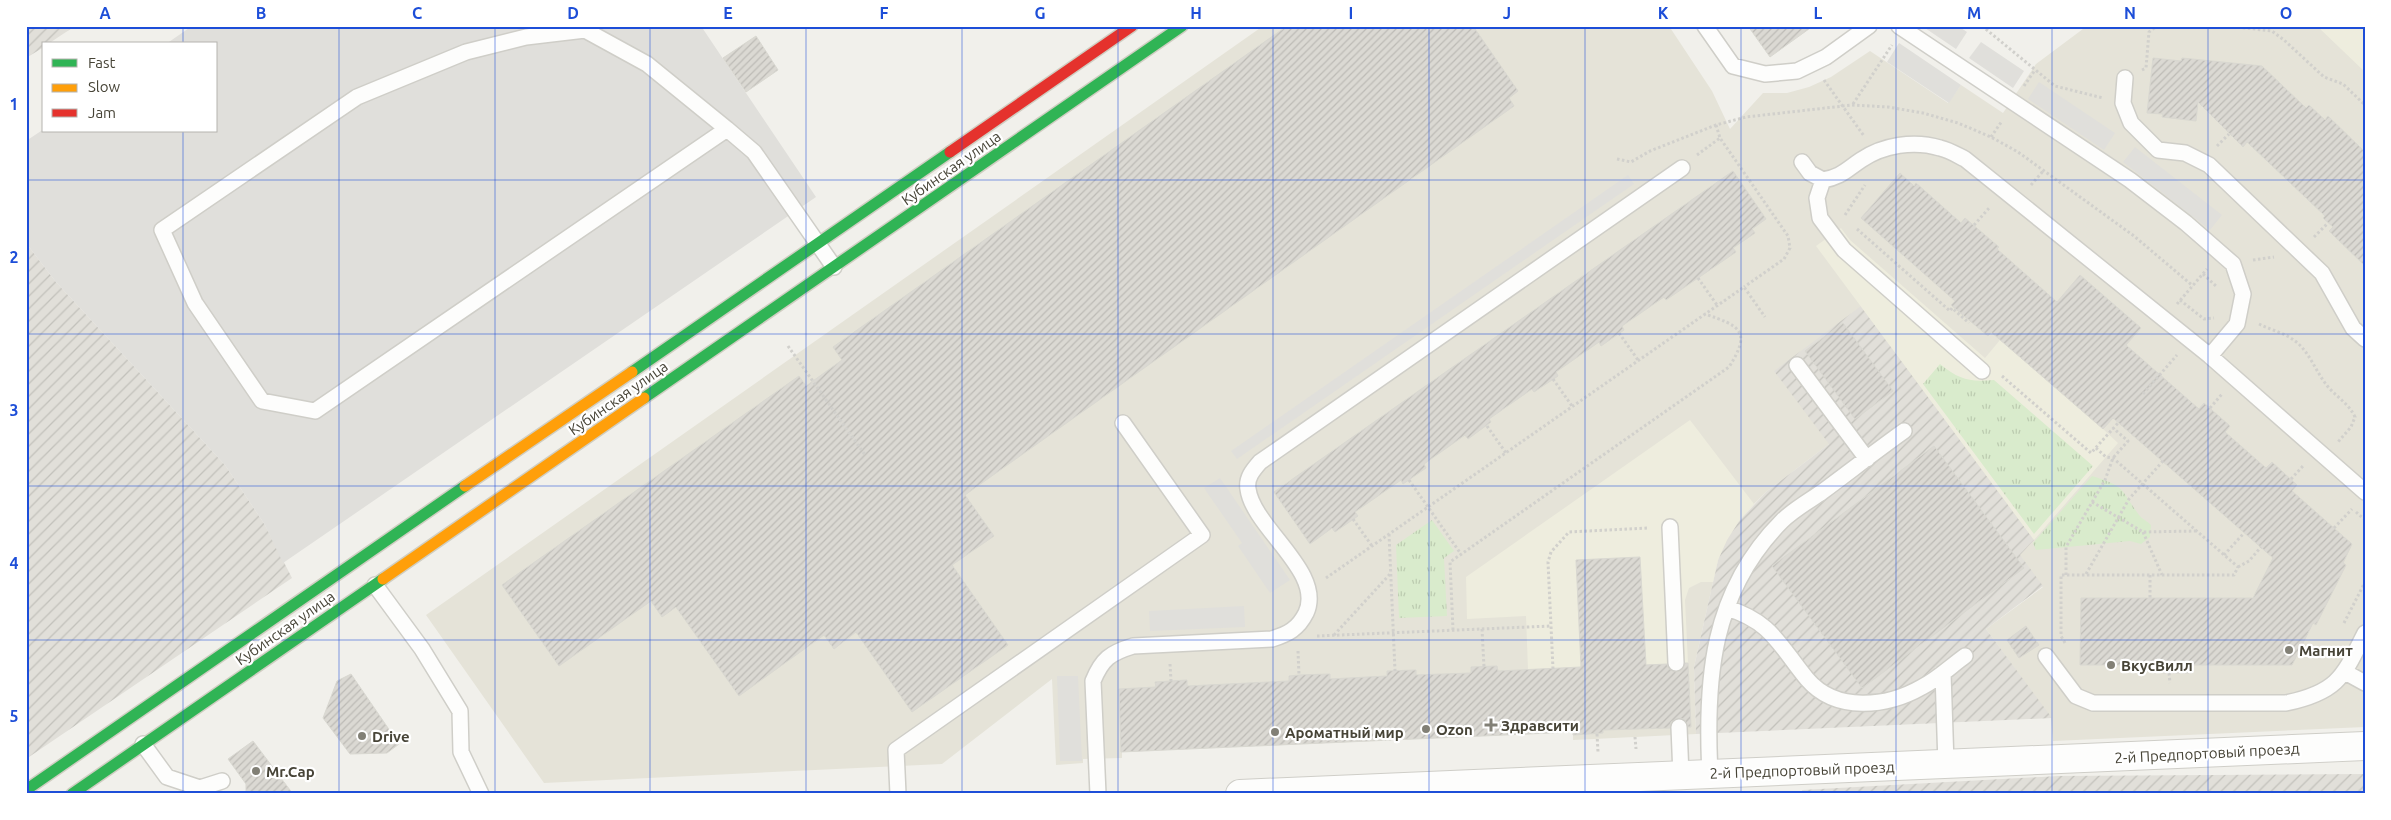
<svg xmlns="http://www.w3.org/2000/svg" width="2391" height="820" font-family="Ubuntu,sans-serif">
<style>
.residential{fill:#e5e3d8}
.industrial{fill:url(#industrial-furrows)}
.education{fill:#eeedde}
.grass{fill:url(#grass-tufts)}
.parking{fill:#e0dfdb}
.building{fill:url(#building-hatch);stroke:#d9d8d1}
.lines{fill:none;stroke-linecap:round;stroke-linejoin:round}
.lane-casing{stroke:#cfcec8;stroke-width:18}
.street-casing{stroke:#cfcec8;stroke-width:30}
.fast-casing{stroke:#d0cec2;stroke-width:14}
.slow-casing{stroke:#d0cec2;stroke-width:14}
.jam-casing{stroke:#d0cec2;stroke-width:14}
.path{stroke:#d1d0cc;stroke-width:3;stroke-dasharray:2.5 2.5;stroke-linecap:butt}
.lane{stroke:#fdfdfc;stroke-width:15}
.street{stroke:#fdfdfc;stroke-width:28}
.fast{stroke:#30b455;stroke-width:11}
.slow{stroke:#ff9f0a;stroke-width:11}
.jam{stroke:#e5322d;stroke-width:11}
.grid{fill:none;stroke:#1d4ed8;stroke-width:1;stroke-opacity:0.55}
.poi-dot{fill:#828076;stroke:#fff;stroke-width:2}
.labels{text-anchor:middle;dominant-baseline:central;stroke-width:4.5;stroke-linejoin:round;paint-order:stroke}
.street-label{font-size:15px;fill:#474437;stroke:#fff}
.poi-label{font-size:15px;font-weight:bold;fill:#474437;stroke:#fff;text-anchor:start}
.neatline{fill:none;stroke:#1d4ed8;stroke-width:2}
.grid-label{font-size:16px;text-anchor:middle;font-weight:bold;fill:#1d4ed8}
</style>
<defs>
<pattern id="industrial-furrows" width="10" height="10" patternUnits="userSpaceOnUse" patternTransform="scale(1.25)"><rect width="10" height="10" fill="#e1dfd9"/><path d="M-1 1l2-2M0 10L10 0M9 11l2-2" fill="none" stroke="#c2c1bb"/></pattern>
<pattern id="grass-tufts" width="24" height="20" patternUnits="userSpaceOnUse" patternTransform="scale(1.25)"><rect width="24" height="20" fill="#d9ebcc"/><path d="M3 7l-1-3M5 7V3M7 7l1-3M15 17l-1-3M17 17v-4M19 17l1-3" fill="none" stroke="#bccbb0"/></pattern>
<pattern id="building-hatch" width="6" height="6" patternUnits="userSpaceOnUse" patternTransform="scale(1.25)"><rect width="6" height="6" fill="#dbd9d3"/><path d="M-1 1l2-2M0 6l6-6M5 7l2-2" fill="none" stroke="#bdbbb6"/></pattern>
</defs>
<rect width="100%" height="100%" fill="#f1f0eb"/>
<path class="residential" d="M1263 26H1669L1712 91 1730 129 1763 93H1787L1809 87 1831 77 1870 51 1948 103 1961 85 2003 113 2036 64 2087 26H2365V727L2053 741 2051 718 1986 629 2043 587 1829 444 1766 492 1754 504 1739 521 1718 560 1694 667 1696 734 1573 740V732L1122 752V758L1083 759V763L1056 765 1052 679 942 764 544 783 426 615Z"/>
<path class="industrial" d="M26 26H75L48 44H44V47L26 58Z
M26 243 56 282 225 465 265 525 292 578 26 759Z
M1861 306 2034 540 2020 555 2043 586 1986 629 2052 718 1696 734 1694 667 1718 560 1727 540 1739 521 1766 492 1829 444 1774 371Z
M2365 774V794H1803L1802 790 2059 776Z"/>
<path class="education" d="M2317 26H2365V72Z
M1841 228 1850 240 1985 358 2000 340 2014 352 2080 275 2141 328 2126 345 2155 370 2103 429 2118 443 2034 540 1816 246Z
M1690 420 1754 504 1739 521 1727 540 1718 560 1713 582H1701L1689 588 1685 600 1688 663 1528 670 1526 616 1467 619 1466 577Z"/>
<path class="grass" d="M1940 364C1960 380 1969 382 1994 380L2093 466 2034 534 1923 384Z
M2092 476C2127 487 2119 488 2139 515 2142 519 2147 521 2151 525L2150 537 2141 544 2130 541 2036 550 2033 543Z
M1432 520 1454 551 1444 558 1447 616 1399 618 1396 545Z"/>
<path class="parking" d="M192 26H701L816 197 283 563 265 525 225 465 56 282 26 243V141L44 129V131H216V44H166Z
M1922 26H1958L1967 32 1956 49Z
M1981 42 2024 71 2013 88 1969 58Z
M1899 43 1961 85 1949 103 1887 62Z
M2039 82 2115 133 2104 150 2028 99Z
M2135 147 2222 215 2210 230 2123 162Z
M1628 175 1634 184 1237 459 1231 451Z
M1220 478 1290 580 1270 593 1238 546 1242 543 1204 488Z
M1244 606 1245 627 1150 631 1149 611Z
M1057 676H1078L1082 761H1060Z"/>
<path class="building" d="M1287 26H1473L1518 91 1509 98 1514 106 965 495 994 536 952 565 1008 645 912 712 856 632 834 649 824 635 739 696 676 607 662 617 651 601 559 666 502 585 799 376 806 386 842 360 833 347Z
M1748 26H1813L1770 57Z
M756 36 778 70 746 92 723 58Z
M2153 58 2181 61 2182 58 2262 66 2306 108 2309 105 2325 120 2328 116 2365 152V266L2329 231 2333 227 2323 218 2325 216 2247 142 2243 147 2198 102 2196 121 2162 117 2163 114 2147 113Z
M1733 171 1766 219 1752 229 1755 233 1733 248 1736 252 1666 300 1664 297 1622 326 1624 330 1601 346 1599 342 1556 372 1558 376 1534 392 1532 389 1489 419 1491 422 1468 439 1465 435 1424 464 1426 468 1403 484 1401 480 1355 512 1358 516 1335 532 1332 528 1310 544 1274 492Z
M1900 173 1914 186 1916 183 1961 223 1965 218 1999 247 1997 249 2057 302 2080 275 2141 328 2126 345 2199 409 2204 403 2230 426 2225 432 2266 468 2272 462 2297 485 2292 491 2352 544 2343 563 2346 565 2316 625 2313 623 2292 665H2192V673H2163V665H2080L2081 598H2253L2273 558 2113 418 2103 429 1991 332 1988 336 1951 305 1955 301 1861 218Z
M1843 323 1893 391 1855 419 1805 351Z
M1934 446 2024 568 1862 688 1772 566Z
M1640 557 1646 665 1667 664 1668 668 1676 672 1681 671 1685 663H1688L1691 727H1688L1684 719 1678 718 1671 722 1670 728 1603 730V733L1573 735V732L1121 752 1119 689 1156 687 1155 682 1187 680V686L1289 681V676L1299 675 1330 674V679L1387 676V671L1416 670V675L1471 673V667L1497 666 1498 671 1581 667 1576 560Z
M2026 626 2039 645 2019 658 2007 640Z
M351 674 399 744 387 753 350 754 323 718 337 681Z
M253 741 293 794H246V784L228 759Z"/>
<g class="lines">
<g class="lane-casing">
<path id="lane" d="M1705 26 1733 66 1765 74 1797 71 1826 57 1869 26
M1899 26 2130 180 2186 223 2233 264 2243 294 2237 324 2210 356
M2125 78 2123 103 2131 123 2158 150 2185 153 2209 165 2322 273 2353 328 2365 339
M727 129 647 64 585 30 526 37 466 52 357 97 162 230 195 303 262 401 315 411 727 129 754 152 834 267
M1802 162 1810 173 1823 180C1841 177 1846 170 1861 160 1883 145 1914 140 1940 148 1949 150 1957 155 1965 159L2210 356 2365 492
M1823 180 1817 198 1820 218 1844 250 1982 371
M1797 365 1867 459
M1670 527 1676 663
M375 585 422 649 460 711 461 752 481 794
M1727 608C1772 622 1779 645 1807 679 1836 713 1887 707 1922 687 1938 679 1951 666 1965 656
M2046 656 2076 696 2093 703H2286C2338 692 2343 677 2365 633
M2345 672 2365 683
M1943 673 1946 764
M1679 727 1681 775
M143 744 167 777 200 788 222 781
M1710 774C1705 680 1711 592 1782 521 1793 510 1809 501 1822 492 1849 472 1876 451 1904 431
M898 794 896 750 1202 535 1123 423
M1098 794 1093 681C1102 659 1110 653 1133 646L1272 639C1288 634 1298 629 1306 613 1325 572 1253 528 1248 489 1246 478 1253 470 1260 462L1682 168"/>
</g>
<g class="street-casing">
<path id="street" d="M1240 794 2365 746"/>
</g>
<g class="fast-casing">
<path id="fast" d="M632 372 950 152
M644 398 1182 26
M26 790 465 486
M72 794 383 579"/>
</g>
<g class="slow-casing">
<path id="slow" d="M465 486 632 372
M383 579 644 398"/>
</g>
<g class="jam-casing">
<path id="jam" d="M950 152 1132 26"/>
</g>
<path class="path" d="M1982 26 2055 86 2103 98
M2228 26 2272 31 2284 40 2324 77 2343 84 2365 105
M2142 70 2146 68 2149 32 2157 26
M1824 80 1864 136
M2024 86 2035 70
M1853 104 1892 45
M1716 125 1720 138 1788 236 1790 248 1784 259 1744 287
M1991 137 2002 121
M2217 146 2229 134
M1697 155 1720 138
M1617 159 1631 162 1650 151 1716 125 1746 117 1852 105 1888 107 1923 113 1958 123 1991 137 2018 152 2134 236 2193 286
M2031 185 2044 170
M1845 215 1865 185
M1974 225 1990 207
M1857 229 1950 311 1952 308 1969 323
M2314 237 2328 223
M2253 260 2274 257
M2203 274 2217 287
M1698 278 1717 305
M2180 300 2204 319 2214 318
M2177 304 2207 269
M2259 324C2271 330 2285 333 2295 341 2310 352 2316 373 2329 388 2338 398 2349 404 2355 417L2351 427 2338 442
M1619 333 1638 360
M788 346 865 455
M2002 376 2091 453 2119 422
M1553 379 1572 406
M2143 394 2177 355
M2210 408 2222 394
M1487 426 1506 453
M2291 479 2303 466
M1409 480 1461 554
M2092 502 2143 532 2196 531
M2356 512 2365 520
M1353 519 1372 546
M2334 528 2352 509
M2143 532 2162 575
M1389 534 1395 671
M2224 555 2244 533
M2238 567 2249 561 2261 547
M2086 574 2129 499 2163 461
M2066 575V547L2105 480 2113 458 2128 441 2113 428
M2150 575V598
M1326 578 1744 287 1765 317
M2344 623 2365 582
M1482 629 1484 667
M1453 630 1450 562 1729 367C1752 331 1740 326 1705 314
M1334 635 1391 573
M1317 636 1551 626
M2065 643 2061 636V575H2234L2238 567 2113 458 2106 457 2096 448
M1298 651 1299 675
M1170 664 1171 681
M1553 669 1548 562 1551 552 1569 532 1649 528
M2169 673 2170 683
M1597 734 1598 752
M1635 737 1636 749"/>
<use href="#lane" class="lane"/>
<use href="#street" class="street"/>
<use href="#fast" class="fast"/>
<use href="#slow" class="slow"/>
<use href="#jam" class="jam"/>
</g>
<path class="grid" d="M183 26V44M339 26V794M495 26V794M650 26V794M806 26V794M962 26V794M1118 26V794M1273 26V794M1429 26V794M1585 26V794M1741 26V794M1896 26V794M2052 26V794M2208 26V794M183 131V794M26 180H2365M26 334H2365M26 486H2365M26 640H2365"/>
<g class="poi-dot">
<circle cx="2289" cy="650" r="5"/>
<circle cx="2111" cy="665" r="5"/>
<path d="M1488.5 717.5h5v5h5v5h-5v5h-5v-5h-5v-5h5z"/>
<circle cx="1426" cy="729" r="5"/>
<circle cx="1275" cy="732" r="5"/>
<circle cx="362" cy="736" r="5"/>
<circle cx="256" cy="771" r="5"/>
</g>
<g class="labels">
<g class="street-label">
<text transform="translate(951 168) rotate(-35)">Кубинская улица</text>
<text transform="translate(618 398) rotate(-35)">Кубинская улица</text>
<text transform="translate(285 628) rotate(-35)">Кубинская улица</text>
<text transform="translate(2207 753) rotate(-3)">2-й Предпортовый проезд</text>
<text transform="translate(1802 770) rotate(-2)">2-й Предпортовый проезд</text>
</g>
<g class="poi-label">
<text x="2299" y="650">Магнит</text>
<text x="2121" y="665">ВкусВилл</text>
<text x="1501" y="725">Здравсити</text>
<text x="1436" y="729">Ozon</text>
<text x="1285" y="732">Ароматный мир</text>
<text x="372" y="736">Drive</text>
<text x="266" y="771">Mr.Cap</text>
</g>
</g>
<rect width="2391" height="820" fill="none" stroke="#ffffff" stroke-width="55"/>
<rect x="42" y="42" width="175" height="90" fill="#ffffff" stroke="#b5b4af"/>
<rect x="52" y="59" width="25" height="8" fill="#30b455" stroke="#b5b4af"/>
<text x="88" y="68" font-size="15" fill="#474437">Fast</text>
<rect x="52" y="84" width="25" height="8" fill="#ff9f0a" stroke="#b5b4af"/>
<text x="88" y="92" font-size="15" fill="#474437">Slow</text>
<rect x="52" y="109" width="25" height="8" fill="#e5322d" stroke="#b5b4af"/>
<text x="88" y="118" font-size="15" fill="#474437">Jam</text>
<rect x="28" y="28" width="2336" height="764" class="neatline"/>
<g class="grid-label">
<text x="105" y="19">A</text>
<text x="261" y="19">B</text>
<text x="417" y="19">C</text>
<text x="573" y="19">D</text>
<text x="728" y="19">E</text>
<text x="884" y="19">F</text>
<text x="1040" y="19">G</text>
<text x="1196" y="19">H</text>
<text x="1351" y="19">I</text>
<text x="1507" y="19">J</text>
<text x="1663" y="19">K</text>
<text x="1818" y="19">L</text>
<text x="1974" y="19">M</text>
<text x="2130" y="19">N</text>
<text x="2286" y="19">O</text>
<text x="14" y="110">1</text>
<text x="14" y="263">2</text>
<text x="14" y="416">3</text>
<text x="14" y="569">4</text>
<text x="14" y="722">5</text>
</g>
</svg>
